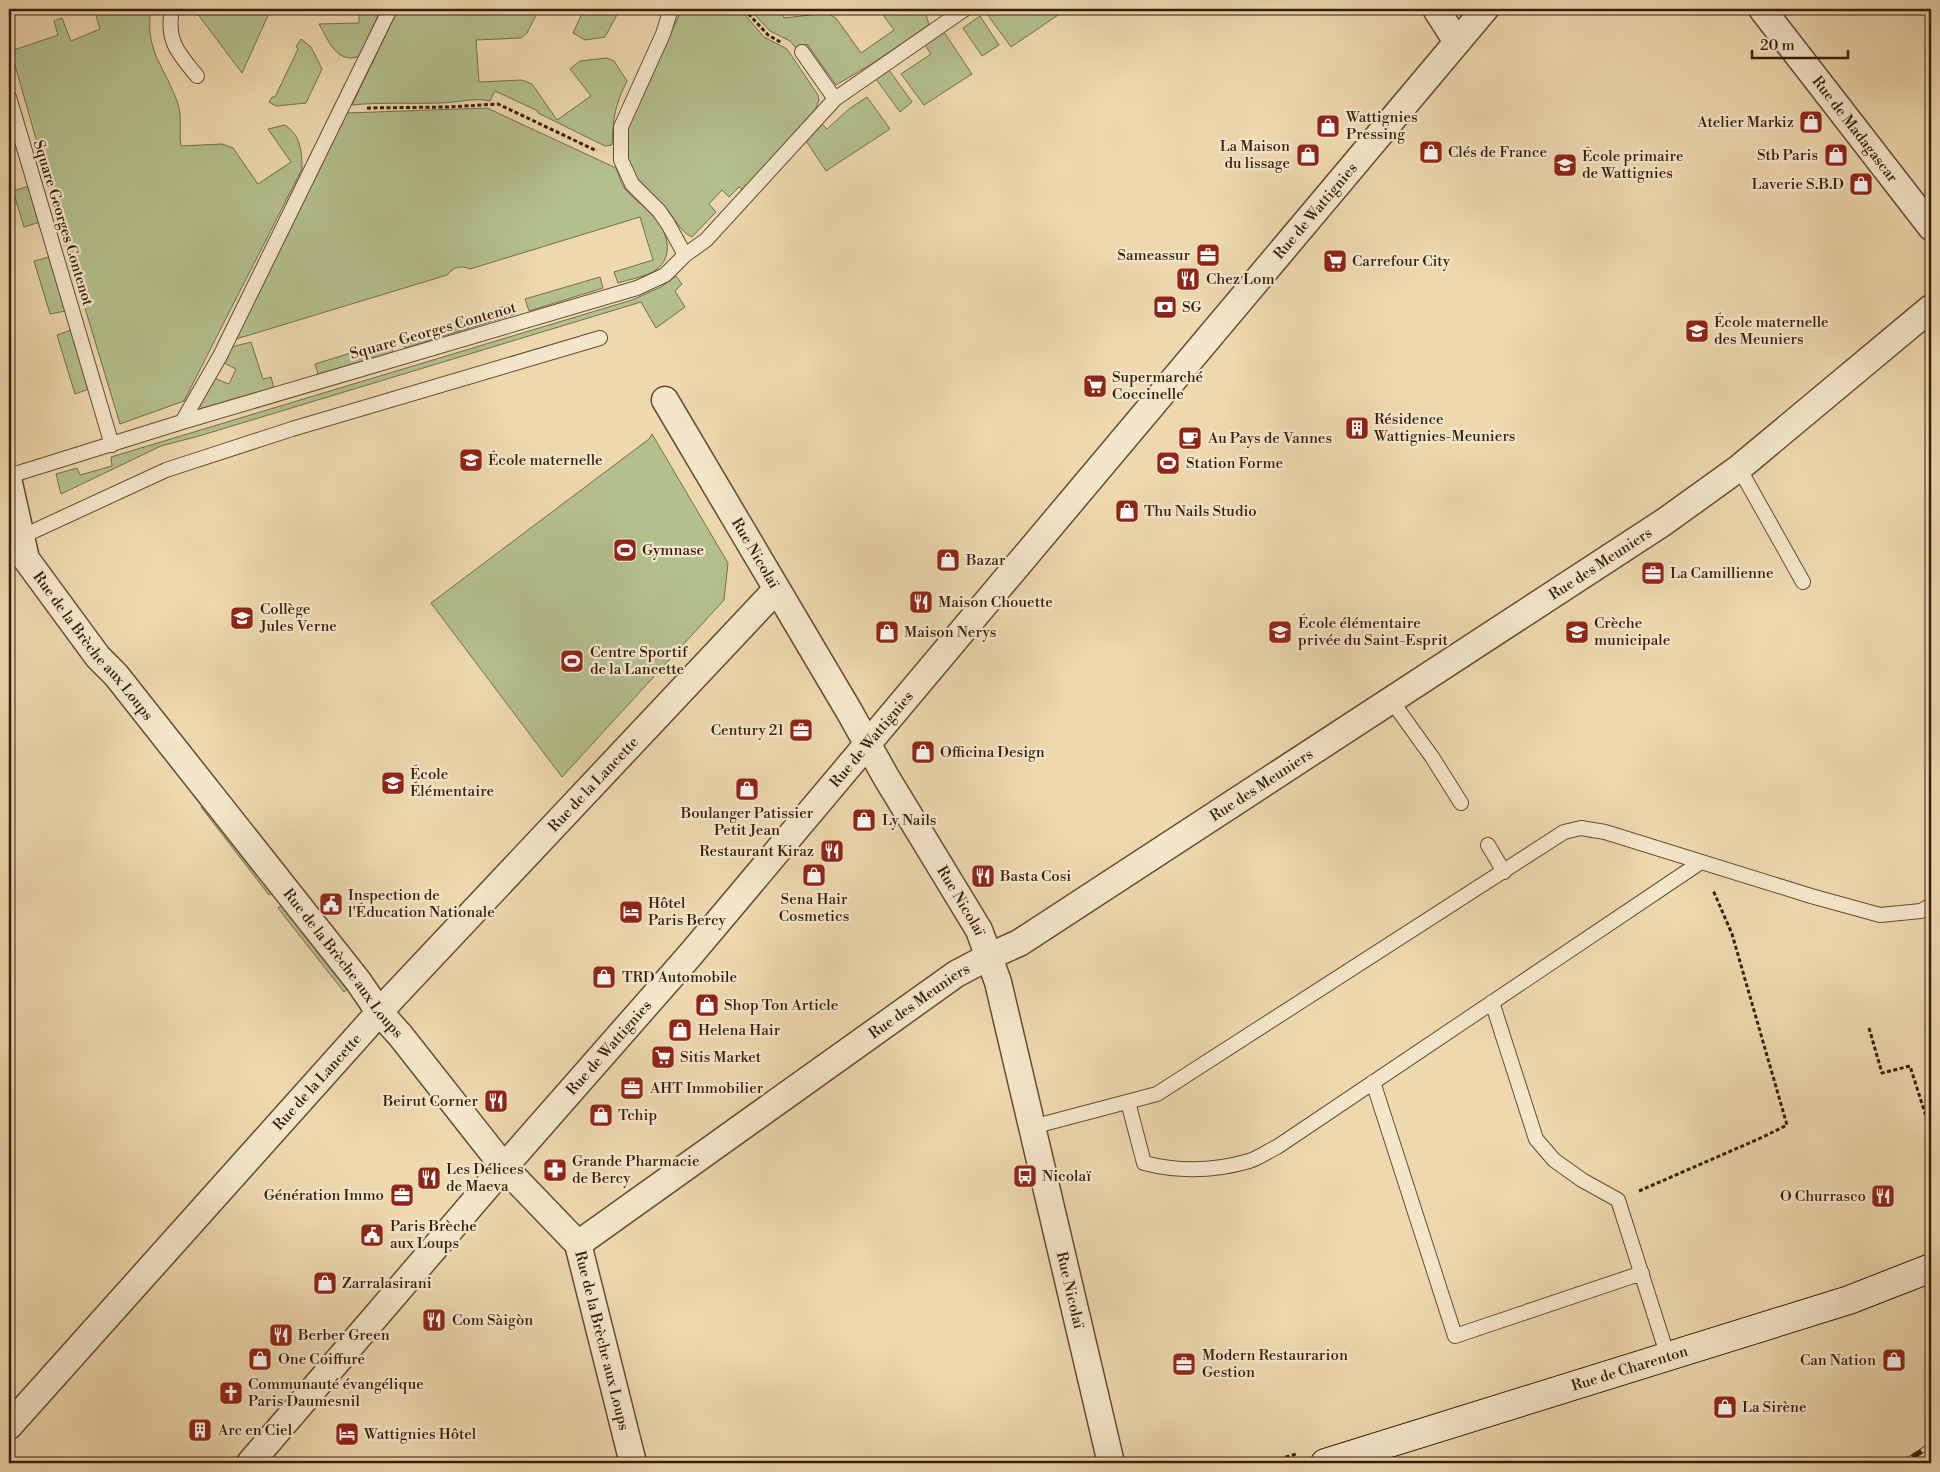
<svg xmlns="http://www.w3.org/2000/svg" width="1940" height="1472" font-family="'Libre Bodoni',serif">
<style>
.green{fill:#b4bf8e;stroke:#756e4c}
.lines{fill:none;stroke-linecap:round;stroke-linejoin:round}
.lane-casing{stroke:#644c33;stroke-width:16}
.street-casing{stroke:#644c33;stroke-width:29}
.secondary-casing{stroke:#361d0a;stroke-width:30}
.path{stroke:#361d0a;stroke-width:3;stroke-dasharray:4 2.5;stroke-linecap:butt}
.lane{stroke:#f4e6ca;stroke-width:14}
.street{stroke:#f4e6ca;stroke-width:26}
.secondary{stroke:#f4e6ca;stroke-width:28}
.rail-casing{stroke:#361d0a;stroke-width:5.5}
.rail{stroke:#f4e6ca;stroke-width:4;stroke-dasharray:11;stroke-linecap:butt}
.labels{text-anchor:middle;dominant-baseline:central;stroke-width:4.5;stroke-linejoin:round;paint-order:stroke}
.poi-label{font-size:15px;fill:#361d0a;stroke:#f4e6ca;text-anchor:start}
.street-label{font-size:15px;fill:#361d0a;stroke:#f4e6ca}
</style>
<rect width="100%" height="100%" fill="#eed8ae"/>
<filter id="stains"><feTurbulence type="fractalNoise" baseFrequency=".004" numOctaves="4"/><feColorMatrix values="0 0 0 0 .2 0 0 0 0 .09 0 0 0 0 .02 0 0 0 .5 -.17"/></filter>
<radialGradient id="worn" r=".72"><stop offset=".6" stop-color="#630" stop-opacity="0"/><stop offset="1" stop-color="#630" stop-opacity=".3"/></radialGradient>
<path class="green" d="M94 9H151C144 51 166 68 178 104 182 116 179 133 181 146L222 144 233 148 258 184 291 162 268 129 285 125C301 136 302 152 302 169L184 401 120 424 69 255 11 51 58 35 54 21 62 18 71 41 100 29Z
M194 9H271L242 73Z
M359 9H381L360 56C337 65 328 40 319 24L359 23Z
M398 9H539L527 33 521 38 476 40 479 82 522 80 532 84 557 120 591 96 570 69 580 61 607 58 614 61 627 81C615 105 613 117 612 145L605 146 538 113V111L495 91 490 101C474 97 457 103 440 103 411 104 381 102 352 105Z
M584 9H620L605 37 585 40 573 33Z
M682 9H740L764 37 787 49 818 95 819 100 815 110 743 190 739 187 729 197 722 190 709 204 716 212 692 237C680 232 675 218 666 208 635 176 623 173 628 124Z
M749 9H782L784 18 827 13 836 18 861 53 894 30 879 9H921L926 14 929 25 870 65 836 85 807 44 797 49 790 41 770 31Z
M995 9H1067L1011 47 987 14Z
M980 16 999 45 982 56 963 28Z
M944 32 972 74 924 105 901 74 931 54 925 45Z
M301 39 311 47 322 69 306 103 276 106 269 102 272 97H275L298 49 296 47Z
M889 70 912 102 900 112 876 79Z
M867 97 890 129 826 171 806 141 822 124 827 129 849 109Z
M487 108 616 168C619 175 621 183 625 189 635 201 649 209 658 221 668 235 673 257 657 269 647 277 630 279 618 283L614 272 653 260 640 217 470 269C460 265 454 267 447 275L233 340 347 113Z
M29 186 40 222 24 227 13 191Z
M49 257 66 311 50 314 34 261Z
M676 276 682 284 675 291 685 307 656 328 641 302 199 436 161 446 61 494 56 474 77 468 80 475 112 466 111 457 632 300 661 287Z
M600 277 603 288 529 311 525 299Z
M512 304 515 314 405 348 402 337Z
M71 330 89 389 75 394 57 335Z
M390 341 393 352 318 374 315 364Z
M251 342 263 379 271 377 274 388 205 410 199 405 214 378 229 384 236 369 222 362 231 347Z
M652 434 728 563 724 600 562 777 431 603 649 439Z
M208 801 277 889 269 895 201 807Z
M286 901 352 985 344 992 278 908Z"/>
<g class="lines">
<g class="lane-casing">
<path id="lane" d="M172 9C166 41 178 53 197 76
M671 9 663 34 621 127V160L632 184 659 211 668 224 685 255
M9 97 112 445
M835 99 965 9
M182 422 220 356 390 9
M1739 468 1803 582
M9 476 182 422 637 288 665 275 685 255 706 240 835 99 802 52
M21 537 166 470 292 429 600 338
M1391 700 1432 757 1461 803
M1488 845 1504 872
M1492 1002 1536 1139 1554 1160 1582 1180 1618 1200 1668 1357
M1373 1082 1455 1336 1642 1273
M1128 1102 1144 1163C1179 1172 1215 1171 1249 1161 1259 1158 1268 1151 1277 1147L1701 862
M1032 1127 1157 1094 1564 832 1581 828 1605 832 1811 896 1880 915 1921 911 1931 905"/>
</g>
<g class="street-casing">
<g id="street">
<path d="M1436 9 1457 42"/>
<path id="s1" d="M1762 9 1931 227"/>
<path id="s2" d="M665 400 849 711 886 777 979 930 998 982 1111 1463"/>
<path id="s3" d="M9 483 26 559 98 657 116 675 358 981 380 1013 400 1035 504 1167 578 1244 633 1463"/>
<path id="s4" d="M578 1244 956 974 990 956 1019 943 1664 522 1739 468 1931 308"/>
<path id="s5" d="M9 1426 393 997 776 590"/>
<path id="s6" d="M250 1463 504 1167 691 954 1485 9"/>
</g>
</g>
<g class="secondary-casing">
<g id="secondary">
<path id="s7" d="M1325 1463 1849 1300 1931 1268"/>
</g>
</g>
<path class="path" d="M744 9 768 35 782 43
M367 108 448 107 498 104 597 151
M1869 1028 1882 1073 1910 1066 1931 1132
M1639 1191 1763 1137 1787 1125 1732 934 1713 890
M1267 1463 1296 1454"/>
<use href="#lane" class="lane"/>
<use href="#street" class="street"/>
<use href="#secondary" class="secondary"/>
<g class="rail-casing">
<path id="rail" d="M1903 1463 1931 1445"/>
</g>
<use href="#rail" class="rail"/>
</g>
<defs>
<g id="shop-square" transform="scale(1.25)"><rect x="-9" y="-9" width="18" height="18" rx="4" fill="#8f2418" stroke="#f4e6ca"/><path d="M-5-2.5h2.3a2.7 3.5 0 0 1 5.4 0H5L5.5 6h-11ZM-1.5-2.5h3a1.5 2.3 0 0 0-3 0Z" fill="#fff"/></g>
<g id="school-square" transform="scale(1.25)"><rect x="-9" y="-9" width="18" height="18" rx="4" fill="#8f2418" stroke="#f4e6ca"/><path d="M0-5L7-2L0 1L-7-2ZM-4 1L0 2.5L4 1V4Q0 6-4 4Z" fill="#fff"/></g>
<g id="office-square" transform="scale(1.25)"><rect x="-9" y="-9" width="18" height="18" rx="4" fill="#8f2418" stroke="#f4e6ca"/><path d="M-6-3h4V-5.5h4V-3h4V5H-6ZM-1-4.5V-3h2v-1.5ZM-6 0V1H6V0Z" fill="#fff"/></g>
<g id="supermarket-square" transform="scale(1.25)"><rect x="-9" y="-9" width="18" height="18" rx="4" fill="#8f2418" stroke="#f4e6ca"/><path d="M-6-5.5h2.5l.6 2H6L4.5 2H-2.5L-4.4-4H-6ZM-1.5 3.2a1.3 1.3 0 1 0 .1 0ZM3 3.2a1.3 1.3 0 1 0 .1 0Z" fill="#fff"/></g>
<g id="restaurant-square" transform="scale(1.25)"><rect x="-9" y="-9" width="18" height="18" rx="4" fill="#8f2418" stroke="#f4e6ca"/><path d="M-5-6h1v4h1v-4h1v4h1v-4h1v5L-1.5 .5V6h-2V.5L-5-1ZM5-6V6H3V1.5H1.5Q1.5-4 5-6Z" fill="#fff"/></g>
<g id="bank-square" transform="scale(1.25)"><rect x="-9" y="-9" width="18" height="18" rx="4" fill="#8f2418" stroke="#f4e6ca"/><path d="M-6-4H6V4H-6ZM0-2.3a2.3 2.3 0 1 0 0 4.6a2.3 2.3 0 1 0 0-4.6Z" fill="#fff"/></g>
<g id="building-square" transform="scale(1.25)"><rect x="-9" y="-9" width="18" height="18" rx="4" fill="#8f2418" stroke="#f4e6ca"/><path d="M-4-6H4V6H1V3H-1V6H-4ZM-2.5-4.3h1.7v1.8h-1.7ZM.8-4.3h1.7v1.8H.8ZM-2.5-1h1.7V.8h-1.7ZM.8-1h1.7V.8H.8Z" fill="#fff"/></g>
<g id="cafe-square" transform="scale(1.25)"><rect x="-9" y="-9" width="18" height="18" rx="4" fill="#8f2418" stroke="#f4e6ca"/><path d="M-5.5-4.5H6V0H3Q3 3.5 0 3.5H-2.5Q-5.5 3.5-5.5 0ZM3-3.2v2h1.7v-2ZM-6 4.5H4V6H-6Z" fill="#fff"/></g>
<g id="stadium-square" transform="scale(1.25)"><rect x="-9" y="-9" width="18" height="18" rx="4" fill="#8f2418" stroke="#f4e6ca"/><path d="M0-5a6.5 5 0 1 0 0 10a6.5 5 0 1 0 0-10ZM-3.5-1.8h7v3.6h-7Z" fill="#fff"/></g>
<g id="civic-square" transform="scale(1.25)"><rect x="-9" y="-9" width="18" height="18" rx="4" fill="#8f2418" stroke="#f4e6ca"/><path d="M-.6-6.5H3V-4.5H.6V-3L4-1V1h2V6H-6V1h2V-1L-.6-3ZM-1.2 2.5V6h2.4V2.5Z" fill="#fff"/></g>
<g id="hotel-square" transform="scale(1.25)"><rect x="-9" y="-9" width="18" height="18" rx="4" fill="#8f2418" stroke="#f4e6ca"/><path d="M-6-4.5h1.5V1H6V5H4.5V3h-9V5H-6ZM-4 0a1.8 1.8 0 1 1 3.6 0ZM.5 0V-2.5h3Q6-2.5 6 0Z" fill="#fff"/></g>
<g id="pharmacy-square" transform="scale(1.25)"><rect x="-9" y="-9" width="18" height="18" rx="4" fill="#8f2418" stroke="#f4e6ca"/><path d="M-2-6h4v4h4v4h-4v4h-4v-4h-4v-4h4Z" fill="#fff"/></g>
<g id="bus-square" transform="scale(1.25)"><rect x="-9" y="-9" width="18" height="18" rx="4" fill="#8f2418" stroke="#f4e6ca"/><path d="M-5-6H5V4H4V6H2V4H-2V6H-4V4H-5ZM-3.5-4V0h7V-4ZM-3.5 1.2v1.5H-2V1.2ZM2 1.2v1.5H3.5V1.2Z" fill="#fff"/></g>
<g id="church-square" transform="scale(1.25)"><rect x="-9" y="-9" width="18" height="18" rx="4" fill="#8f2418" stroke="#f4e6ca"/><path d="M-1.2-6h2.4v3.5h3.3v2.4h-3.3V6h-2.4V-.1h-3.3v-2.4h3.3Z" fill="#fff"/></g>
</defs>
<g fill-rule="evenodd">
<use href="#shop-square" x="1811" y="122"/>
<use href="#shop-square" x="1328" y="126"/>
<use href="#shop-square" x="1431" y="152"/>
<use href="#shop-square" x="1308" y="155"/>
<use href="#shop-square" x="1836" y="155"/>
<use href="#school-square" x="1565" y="165"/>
<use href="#shop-square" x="1861" y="184"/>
<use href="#office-square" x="1208" y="255"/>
<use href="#supermarket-square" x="1335" y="261"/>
<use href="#restaurant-square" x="1188" y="279"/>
<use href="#bank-square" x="1165" y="307"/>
<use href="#school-square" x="1697" y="331"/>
<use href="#supermarket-square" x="1095" y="386"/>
<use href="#building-square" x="1357" y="428"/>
<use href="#cafe-square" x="1190" y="438"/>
<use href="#school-square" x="471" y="460"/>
<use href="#stadium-square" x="1168" y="463"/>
<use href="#shop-square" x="1127" y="511"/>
<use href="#stadium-square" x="625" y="550"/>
<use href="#shop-square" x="948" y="560"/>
<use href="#office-square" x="1653" y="573"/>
<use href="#restaurant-square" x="921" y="602"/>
<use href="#school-square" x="242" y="618"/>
<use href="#shop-square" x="887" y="632"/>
<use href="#school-square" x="1280" y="632"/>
<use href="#school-square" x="1577" y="632"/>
<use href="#stadium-square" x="572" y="661"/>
<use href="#office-square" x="801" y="730"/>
<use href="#shop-square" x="923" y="752"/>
<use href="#school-square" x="393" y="783"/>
<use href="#shop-square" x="747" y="789"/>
<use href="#shop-square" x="864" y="820"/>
<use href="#restaurant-square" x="832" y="851"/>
<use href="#shop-square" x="814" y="875"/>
<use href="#restaurant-square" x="983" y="876"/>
<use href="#civic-square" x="331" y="904"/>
<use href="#hotel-square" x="631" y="912"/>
<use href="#shop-square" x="604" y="977"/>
<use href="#shop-square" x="707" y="1005"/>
<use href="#shop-square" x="680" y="1030"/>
<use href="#supermarket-square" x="663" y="1057"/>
<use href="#office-square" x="632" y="1088"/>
<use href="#restaurant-square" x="496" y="1101"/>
<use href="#shop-square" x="601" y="1115"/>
<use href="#pharmacy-square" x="555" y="1170"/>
<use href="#bus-square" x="1025" y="1176"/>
<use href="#restaurant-square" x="429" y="1178"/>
<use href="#office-square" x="402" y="1195"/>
<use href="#restaurant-square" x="1883" y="1196"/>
<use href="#civic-square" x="372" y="1235"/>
<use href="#shop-square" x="325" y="1283"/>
<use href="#restaurant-square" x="434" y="1320"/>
<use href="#restaurant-square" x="281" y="1335"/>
<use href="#shop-square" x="260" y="1359"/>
<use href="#shop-square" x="1894" y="1360"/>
<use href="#office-square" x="1184" y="1364"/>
<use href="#church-square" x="231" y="1393"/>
<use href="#shop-square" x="1725" y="1407"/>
<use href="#building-square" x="200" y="1430"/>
<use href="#hotel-square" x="347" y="1434"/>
</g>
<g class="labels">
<g class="poi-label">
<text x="1346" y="117">Wattignies<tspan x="1346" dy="17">Pressing</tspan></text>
<text x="1794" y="122" text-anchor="end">Atelier Markiz</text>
<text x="1290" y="146" text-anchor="end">La Maison<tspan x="1290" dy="17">du lissage</tspan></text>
<text x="1448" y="152">Clés de France</text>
<text x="1818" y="155" text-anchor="end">Stb Paris</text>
<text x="1582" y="156">École primaire<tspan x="1582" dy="17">de Wattignies</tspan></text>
<text x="1844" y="184" text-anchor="end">Laverie S.B.D</text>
<text x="1190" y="255" text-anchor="end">Sameassur</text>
<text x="1352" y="261">Carrefour City</text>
<text x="1206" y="279">Chez Lom</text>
<text x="1182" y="307">SG</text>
<text x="1714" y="322">École maternelle<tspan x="1714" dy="17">des Meuniers</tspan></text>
<text x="1112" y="377">Supermarché<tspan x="1112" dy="17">Coccinelle</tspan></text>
<text x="1374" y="419">Résidence<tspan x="1374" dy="17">Wattignies-Meuniers</tspan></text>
<text x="1208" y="438">Au Pays de Vannes</text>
<text x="488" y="460">École maternelle</text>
<text x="1186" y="463">Station Forme</text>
<text x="1144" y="511">Thu Nails Studio</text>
<text x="642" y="550">Gymnase</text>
<text x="966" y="560">Bazar</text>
<text x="1670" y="573">La Camillienne</text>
<text x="938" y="602">Maison Chouette</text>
<text x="260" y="609">Collège<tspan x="260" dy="17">Jules Verne</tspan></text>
<text x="1298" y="623">École élémentaire<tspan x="1298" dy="17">privée du Saint-Esprit</tspan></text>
<text x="1594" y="623">Crèche<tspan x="1594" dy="17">municipale</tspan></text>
<text x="904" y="632">Maison Nerys</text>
<text x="590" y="652">Centre Sportif<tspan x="590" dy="17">de la Lancette</tspan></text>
<text x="784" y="730" text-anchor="end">Century 21</text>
<text x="940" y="752">Officina Design</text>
<text x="410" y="774">École<tspan x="410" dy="17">Élémentaire</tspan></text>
<text x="747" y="813" text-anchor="middle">Boulanger Patissier<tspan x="747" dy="17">Petit Jean</tspan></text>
<text x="882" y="820">Ly Nails</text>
<text x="814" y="851" text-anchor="end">Restaurant Kiraz</text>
<text x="1000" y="876">Basta Cosi</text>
<text x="348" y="895">Inspection de<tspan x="348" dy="17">l'Éducation Nationale</tspan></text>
<text x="814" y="899" text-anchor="middle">Sena Hair<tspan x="814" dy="17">Cosmetics</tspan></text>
<text x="648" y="903">Hôtel<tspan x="648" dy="17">Paris Bercy</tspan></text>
<text x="622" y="977">TRD Automobile</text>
<text x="724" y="1005">Shop Ton Article</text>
<text x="698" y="1030">Helena Hair</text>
<text x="680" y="1057">Sitis Market</text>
<text x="650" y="1088">AHT Immobilier</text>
<text x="478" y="1101" text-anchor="end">Beirut Corner</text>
<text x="618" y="1115">Tchip</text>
<text x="572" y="1161">Grande Pharmacie<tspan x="572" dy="17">de Bercy</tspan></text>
<text x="446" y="1169">Les Délices<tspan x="446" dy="17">de Maeva</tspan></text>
<text x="1042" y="1176">Nicolaï</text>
<text x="384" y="1195" text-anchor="end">Génération Immo</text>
<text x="1866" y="1196" text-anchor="end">O Churrasco</text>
<text x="390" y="1226">Paris Brèche<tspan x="390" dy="17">aux Loups</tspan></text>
<text x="342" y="1283">Zarralasirani</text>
<text x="452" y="1320">Com Sàigòn</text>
<text x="298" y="1335">Berber Green</text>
<text x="1202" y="1355">Modern Restaurarion<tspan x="1202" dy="17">Gestion</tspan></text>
<text x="278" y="1359">One Coiffure</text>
<text x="1876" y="1360" text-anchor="end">Can Nation</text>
<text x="248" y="1384">Communauté évangélique<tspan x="248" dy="17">Paris Daumesnil</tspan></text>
<text x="1742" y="1407">La Sirène</text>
<text x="218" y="1430">Arc en Ciel</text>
<text x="364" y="1434">Wattignies Hôtel</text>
</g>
<g class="street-label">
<text stroke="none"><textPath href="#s1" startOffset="152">Rue de Madagascar</textPath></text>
<text stroke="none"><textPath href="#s6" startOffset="1644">Rue de Wattignies</textPath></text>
<text transform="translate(63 223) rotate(73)">Square Georges Contenot</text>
<text transform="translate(433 331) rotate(-16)">Square Georges Contenot</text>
<text stroke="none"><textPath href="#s2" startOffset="178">Rue Nicolaï</textPath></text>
<text stroke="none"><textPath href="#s4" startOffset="1229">Rue des Meuniers</textPath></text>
<text stroke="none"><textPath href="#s3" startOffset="188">Rue de la Brèche aux Loups</textPath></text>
<text stroke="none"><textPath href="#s6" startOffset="954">Rue de Wattignies</textPath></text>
<text stroke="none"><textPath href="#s5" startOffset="868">Rue de la Lancette</textPath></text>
<text stroke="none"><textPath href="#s4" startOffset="824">Rue des Meuniers</textPath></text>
<text stroke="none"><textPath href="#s2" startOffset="582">Rue Nicolaï</textPath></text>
<text stroke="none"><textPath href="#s3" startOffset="592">Rue de la Brèche aux Loups</textPath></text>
<text stroke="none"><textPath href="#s4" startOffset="419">Rue des Meuniers</textPath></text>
<text stroke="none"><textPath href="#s6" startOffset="549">Rue de Wattignies</textPath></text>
<text stroke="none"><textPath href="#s5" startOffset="462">Rue de la Lancette</textPath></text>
<text stroke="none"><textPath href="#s2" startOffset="988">Rue Nicolaï</textPath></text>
<text stroke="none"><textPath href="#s3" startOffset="1058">Rue de la Brèche aux Loups</textPath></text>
<text stroke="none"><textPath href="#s7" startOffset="319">Rue de Charenton</textPath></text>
</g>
</g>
<rect width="1940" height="1472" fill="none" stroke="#eed8ae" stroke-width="30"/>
<rect x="10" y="10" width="1920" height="1452" fill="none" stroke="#361d0a" stroke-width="2.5"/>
<rect x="15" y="15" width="1910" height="1442" fill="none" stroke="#361d0a"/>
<path d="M1752 50v8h96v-8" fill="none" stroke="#361d0a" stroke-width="2.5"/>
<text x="1760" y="50" font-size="15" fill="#361d0a" stroke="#f4e6ca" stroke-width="4" paint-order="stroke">20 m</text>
<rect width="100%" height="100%" filter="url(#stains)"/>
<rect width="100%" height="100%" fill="url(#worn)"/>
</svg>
